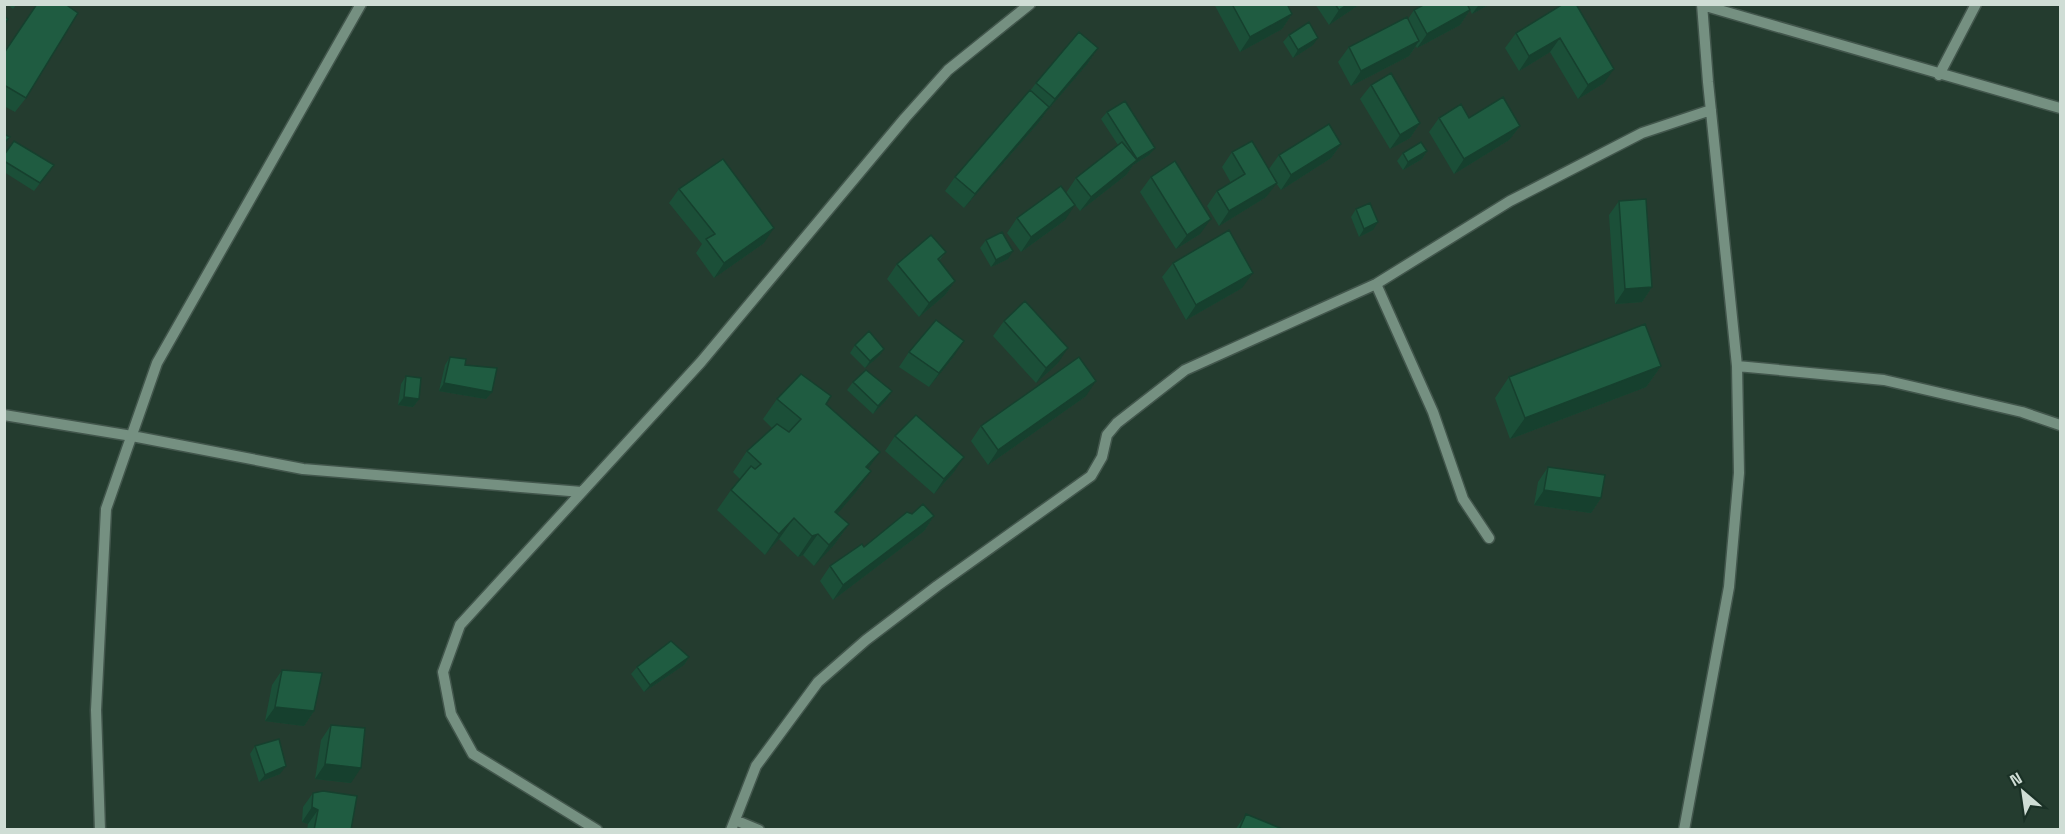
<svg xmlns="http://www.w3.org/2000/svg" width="2065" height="834" font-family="'Space Grotesk',sans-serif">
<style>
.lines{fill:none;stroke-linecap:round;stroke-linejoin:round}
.minor-casing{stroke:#42564c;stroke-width:13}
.minor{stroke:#759081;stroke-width:10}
.wall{fill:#1b4f38}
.shaded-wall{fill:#16402e}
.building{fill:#1f5c41;stroke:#16402e;stroke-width:1.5}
</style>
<rect width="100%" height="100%" fill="#243c2f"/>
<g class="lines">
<g class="minor-casing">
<path id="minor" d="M1702 5 2060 108
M1939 75 1976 4
M1376 284 1433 412 1463 499 1489 538
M1737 366 1884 380 2022 412 2060 425
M4 415 132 436 303 469 582 492
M735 820 759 830
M100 830 96 710 106 509 157 363 361 4
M597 830 473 754 451 714 443 672 460 625 701 362 905 118 948 70 1030 4
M731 830 756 766 818 682 866 640 937 586 1091 476 1102 457 1107 435 1117 423 1185 370 1376 284 1510 201 1642 133 1711 110
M1684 830 1729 587 1739 473 1737 366 1708 82 1702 4"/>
</g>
<use href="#minor" class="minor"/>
</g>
<path class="wall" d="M7 4H17L13 9Z
M1214 4H1287L1292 14 1282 29 1240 52Z
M1315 4H1360L1329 25Z
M1467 4H1490L1472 14Z
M1563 4 1604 83 1578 99 1550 52 1519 71 1505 48 1516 33Z
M1414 10H1470L1460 25 1417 48 1416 46 1409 56 1351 86 1338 62 1349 47 1408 19Z
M1289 35 1313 45 1293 58 1283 42Z
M1098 48 1088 63 1046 112 1039 122 964 208 945 191 955 177 1030 91 1036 83Z
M4 53 26 98 15 112 4 106Z
M1371 85 1420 123 1410 138 1390 149 1360 99Z
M1107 112 1155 148 1149 155 1133 165 1126 175 1080 211 1070 198 1065 220 1021 252 1007 233 1017 218 1066 193 1076 178 1118 145 1101 119Z
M1439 118H1469L1520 126 1509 140 1454 174 1429 132Z
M1341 144 1331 158 1281 190 1276 183 1266 197 1219 226 1207 206 1217 191 1231 183 1222 167 1232 152 1269 169 1279 155Z
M1427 151 1422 159 1403 170 1397 161 1403 153Z
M4 155 54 165 34 191 4 172Z
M1151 177 1200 234 1176 249 1140 192Z
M679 189 764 243 714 278 696 253 702 244 669 203Z
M1619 201 1652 287 1642 302 1615 304 1609 215Z
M1356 209 1373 230 1359 237 1351 217Z
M986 240 1008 259 991 267 980 248Z
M946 252 939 261 955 281 945 295 919 317 887 279 897 264Z
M1173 263 1242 288 1186 320 1162 277Z
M1004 321 1058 363 1036 383 993 336Z
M855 345 884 349 879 356 865 368 850 353Z
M909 352 954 356 929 387 899 367Z
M450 357 492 392 486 399 439 391 445 365Z
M1661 366 1646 387 1510 439 1495 398 1509 377Z
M406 376 419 399 413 407 398 405 401 384Z
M853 382 892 391 887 399 873 414 847 390Z
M1086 396 988 465 971 441 981 426Z
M777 399 826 404 868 469 871 471 856 492 837 514 849 524 834 545 814 566 803 555 798 557 779 539 765 555 717 510 731 490 740 479 733 472 747 451 772 428 763 419Z
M895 436 954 472 934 494 885 451Z
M1548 467 1601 498 1591 513 1534 505 1538 482Z
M912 514 934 516 924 531 833 600 820 581 830 566 864 547Z
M689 657 684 665 644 692 631 674 637 667Z
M282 670 314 711 304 726 265 721 272 685Z
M331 725 351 783 315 779 321 740Z
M255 746 280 774 259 782 250 754Z
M313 793 351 830H307L308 824 302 822 303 807Z
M1246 814 1285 830H1235Z"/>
<path class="shaded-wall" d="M1348 4H1360L1329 25 1339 10Z
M1481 4H1490L1472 14 1478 6Z
M1470 10 1460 25 1417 48 1427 34Z
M1292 14 1282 29 1240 52 1250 37Z
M1318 38 1313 45 1293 58 1298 50Z
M1560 38 1550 52 1519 71 1529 56Z
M1419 41 1409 56 1351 86 1361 71Z
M1098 48 1088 63 1046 112 1039 122 964 208 975 194 1048 108 1055 99Z
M1614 69 1604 83 1578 99 1588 85Z
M1420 123 1410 138 1390 149 1400 135Z
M1520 126 1509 140 1454 174 1464 159Z
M1341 144 1331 158 1281 190 1291 175Z
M1155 148 1149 155 1133 165 1126 175 1080 211 1091 197 1135 162 1137 159Z
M1427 151 1422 159 1403 170 1408 162Z
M1277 183 1266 197 1219 226 1229 211Z
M1075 205 1065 220 1021 252 1031 237Z
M1211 219 1200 234 1176 249 1187 235Z
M1378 222 1373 230 1359 237 1364 229Z
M774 228 764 243 714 278 724 263Z
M1013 251 1008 259 991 267 996 260Z
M1253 273 1242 288 1186 320 1196 305Z
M955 281 945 295 919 317 929 303Z
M1652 287 1642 302 1615 304 1625 289Z
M964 341 954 356 929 387 939 373Z
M1068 348 1058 363 1036 383 1046 368Z
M884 349 879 356 865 368 870 361Z
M1661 366 1646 387 1510 439 1525 418Z
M1096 381 1086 396 988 465 998 450Z
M444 383 492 392 486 399 439 391Z
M892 391 887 399 873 414 878 406Z
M404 397 419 399 413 407 398 405Z
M880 452 865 473 866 467Z
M964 457 954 472 934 494 944 479Z
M871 471 856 492 821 533 835 512Z
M1544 490 1601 498 1591 513 1534 505Z
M934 516 924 531 833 600 843 585Z
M794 518 779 539 765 555 779 534Z
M849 524 834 545 814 566 829 545Z
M818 534 803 555 798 557 812 536Z
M689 657 684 665 644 692 650 685Z
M275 707 314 711 304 726 265 721Z
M325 764 361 768 351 783 315 779Z
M286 766 280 774 259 782 265 775Z
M312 807 318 810 308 824 302 822Z"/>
<path class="building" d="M37 4H65L78 13 26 98 4 85V53Z
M1232 4H1287L1292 14 1250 37Z
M1335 4H1348L1339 10Z
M1425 4H1467L1470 10 1427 34 1414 10Z
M1563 4H1576L1614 69 1588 85 1560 38 1529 56 1516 33Z
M4 16 8 19 4 25Z
M1407 17 1419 41 1361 71 1349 47Z
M1309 22 1318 38 1298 50 1289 35Z
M1079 32 1098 48 1055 99 1036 83Z
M1391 73 1420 123 1400 135 1371 85Z
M1030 90 1049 107 975 194 955 177Z
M1503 97 1520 126 1464 159 1439 118 1461 104 1469 118Z
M1125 101 1155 148 1137 159 1107 112Z
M1329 124 1341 144 1291 175 1279 155Z
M4 134 10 137 4 143Z
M14 141 54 165 40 183 4 161V155Z
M1252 141 1277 183 1229 211 1217 191 1245 174 1232 152Z
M1122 142 1137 160 1091 197 1076 178Z
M1421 142 1427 151 1408 162 1403 153Z
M723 159 774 228 724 263 706 239 715 234 679 189Z
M1175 161 1211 219 1187 235 1151 177Z
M1061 186 1075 205 1031 237 1017 218Z
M1646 199 1652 287 1625 289 1619 201Z
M1370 203 1378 222 1364 229 1356 209Z
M1229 230 1253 273 1196 305 1173 263Z
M1002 232 1013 251 996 260 986 240Z
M931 235 946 252 938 259 955 281 929 303 897 264Z
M1025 301 1068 348 1046 368 1004 321Z
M936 320 964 341 939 373 909 352Z
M1645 324 1661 366 1525 418 1509 377Z
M869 331 884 349 870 361 855 345Z
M450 357 466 359 465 365 497 368 492 392 444 383Z
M1079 357 1096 381 998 450 981 426Z
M866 370 892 391 878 406 853 382Z
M801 374 831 396 826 404 880 452 866 467 871 471 835 512 849 524 829 545 818 534 812 536 794 518 779 534 731 490 751 466 755 469 761 464 747 451 777 424 789 432 801 419 777 399Z
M406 376 421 378 419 399 404 397Z
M916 415 964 457 944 479 895 436Z
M1548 467 1605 475 1601 498 1544 490Z
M923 504 934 516 843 585 830 566 862 544 864 547 907 512 912 514Z
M671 641 689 657 650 685 637 667Z
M282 670 322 673 314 711 275 707Z
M331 725 365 728 361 768 325 764Z
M279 739 286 766 265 775 255 746Z
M323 791 357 796 351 830H314L318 810 312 807 313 793Z
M1246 814 1285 830H1239Z"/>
<rect width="2065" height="834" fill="none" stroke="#cfddd5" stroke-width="12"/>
<g transform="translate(2023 792) rotate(331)" stroke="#1a3126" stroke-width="4.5" paint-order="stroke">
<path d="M0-4.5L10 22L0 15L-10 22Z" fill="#cfddd5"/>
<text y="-9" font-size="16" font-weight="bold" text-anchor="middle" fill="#cfddd5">N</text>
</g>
</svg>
